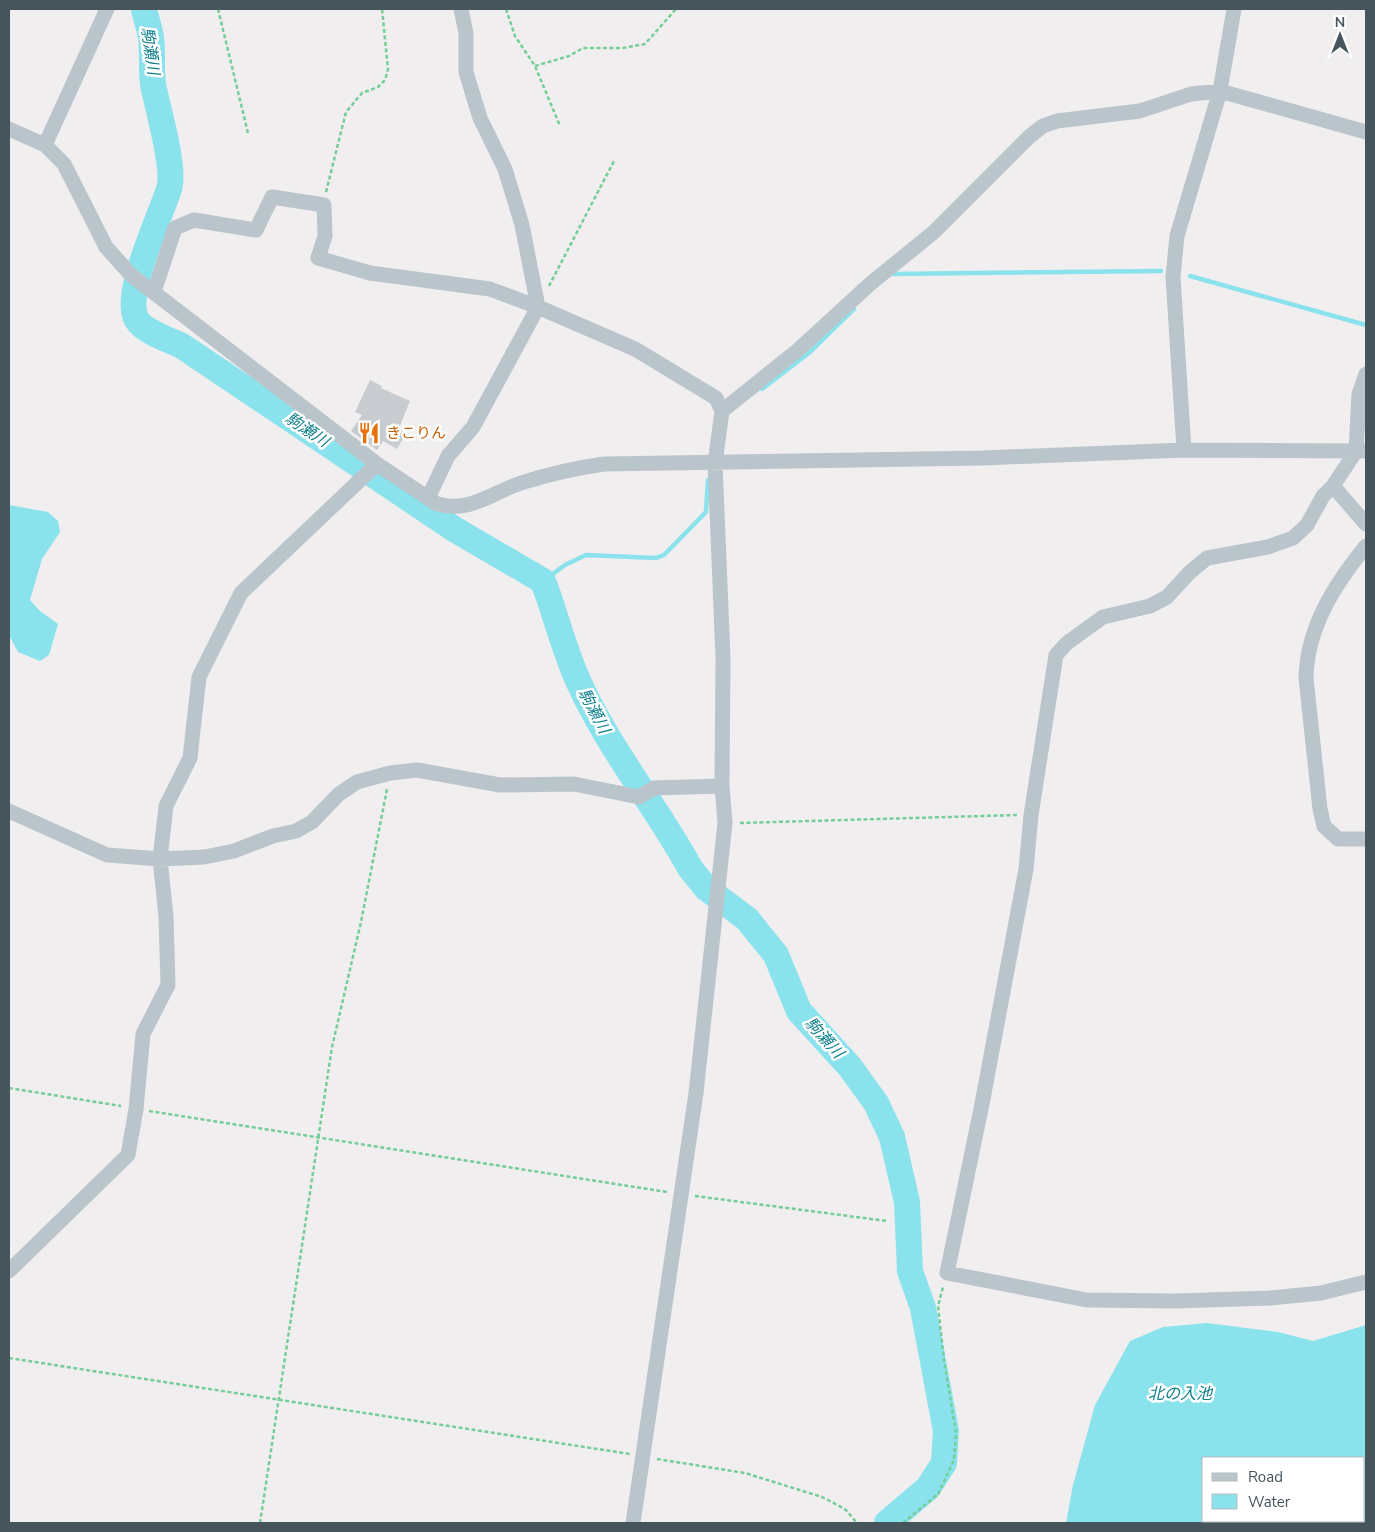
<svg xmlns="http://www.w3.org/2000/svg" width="1375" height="1532" font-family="'Nunito Sans','Noto Sans JP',sans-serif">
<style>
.water{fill:#8ae2ec;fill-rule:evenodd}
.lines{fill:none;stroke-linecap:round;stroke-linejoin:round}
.stream{stroke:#8ae2ec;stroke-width:4.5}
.river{stroke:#8ae2ec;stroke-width:26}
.building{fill:#c8ccd1}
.path{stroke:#75cd97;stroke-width:2.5;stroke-dasharray:4 2.5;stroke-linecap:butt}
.minor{stroke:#bac5cb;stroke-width:15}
.labels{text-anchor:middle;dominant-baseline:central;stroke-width:5;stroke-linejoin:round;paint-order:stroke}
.food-label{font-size:15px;fill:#c56008;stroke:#fff;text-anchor:start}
.water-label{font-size:16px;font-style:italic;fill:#0e7f8b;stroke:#fff}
</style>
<rect width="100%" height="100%" fill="#f1eeef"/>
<path class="water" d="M9 505 48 512 58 521 60 532 42 559 30 600 40 611 58 624 49 655 40 661 18 652 9 635Z
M1207 1323 1278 1332 1313 1341 1366 1325V1523H1066L1073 1485 1095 1405 1130 1341 1163 1327ZM1204 1458H1364V1521H1204Z"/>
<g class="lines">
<path class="stream" d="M890 274 1161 271
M1190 276 1366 325
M762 389 810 352 854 309
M543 581 565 565 586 555 656 558 664 555 706 512 708 480"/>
<path class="river" d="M144 9C146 19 150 29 151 38 153 53 151 69 153 84 157 107 176 168 169 189 160 217 126 288 135 316 140 331 168 339 182 346L454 529 543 581C556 615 564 651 580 685 610 750 656 806 690 868L706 888 747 919 776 955 799 1011 850 1067 876 1103 892 1137 907 1202 910 1271 923 1308 946 1431 944 1463 928 1488 887 1523"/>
</g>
<path class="building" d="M370 380 382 386 381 388 410 401 399 428 406 433 397 449 383 441 377 450 351 431 362 415 355 412Z"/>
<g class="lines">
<path class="path" d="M218 9 248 133
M506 9 515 36 535 66 560 126
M535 66 569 56 583 48H623L645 44 676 9
M326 192 346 112 362 93 378 87 385 80 388 69 382 9
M549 286 614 161
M740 823 1017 815
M9 1088 121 1106
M149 1111 667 1192
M695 1196 887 1221
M9 1358 630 1454
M657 1459 745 1473 822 1497 845 1509 857 1523
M260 1523 332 1047 361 922 387 789
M903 1523 938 1494 954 1460 956 1433 944 1360 938 1306 943 1287"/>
<path class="minor" d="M9 129 45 145 64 164 106 247 131 275 377 464 437 504C471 513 491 493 521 483 549 474 576 468 604 464L983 458 1184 450 1366 451
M45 145 107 9
M154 292 175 228 194 220 256 230 272 197 324 205 325 236 318 258 370 273 490 289 538 307 635 349 716 398 722 411 715 463 723 658 722 786 725 823 696 1093 633 1523
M1366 374 1359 394 1356 451 1333 486 1323 496 1307 525 1293 538 1268 547 1207 558 1189 573 1167 597 1150 606 1103 617 1067 643 1056 655 1031 815 1026 869 982 1104 947 1273 1087 1300 1175 1301 1270 1298 1321 1293 1366 1282
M722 411 798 350 870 284 934 232 1030 136 1043 126 1057 121 1140 111 1191 94 1220 91 1366 132
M1184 450 1173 277 1177 236 1220 91 1234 9
M1333 486 1366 524
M428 498 448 456 473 427 538 307 522 225 505 169 480 118 466 72V33L461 9
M9 811 107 855 160 859 204 857 234 851 273 836 296 831 312 822 339 794 357 782 390 773 417 770 500 785 574 784 639 797 654 788 722 786
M1364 839H1338L1324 826 1320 809 1306 678C1307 627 1335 584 1366 546
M9 1271 128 1155 136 1109 143 1034 168 985 166 916 160 859 166 806 190 758 199 677 241 593 377 464"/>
</g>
<defs>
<g id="restaurant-bare" transform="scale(1.725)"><path d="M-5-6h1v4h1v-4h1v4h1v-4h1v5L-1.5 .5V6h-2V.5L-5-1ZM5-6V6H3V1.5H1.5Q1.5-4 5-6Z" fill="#e8710a" stroke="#fff" stroke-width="2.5" paint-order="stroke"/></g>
</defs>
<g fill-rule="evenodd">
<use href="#restaurant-bare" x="369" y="433"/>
</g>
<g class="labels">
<g class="food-label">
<text x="386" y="433">きこりん</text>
</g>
<g class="water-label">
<text transform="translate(150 51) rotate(82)">駒瀬川</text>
<text transform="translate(307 430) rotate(34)">駒瀬川</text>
<text transform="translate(594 711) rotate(62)">駒瀬川</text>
<text transform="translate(824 1038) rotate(48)">駒瀬川</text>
<text x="1180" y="1394">北の入池</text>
</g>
</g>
<rect width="1375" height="1532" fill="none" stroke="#46545c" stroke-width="20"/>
<rect x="1202" y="1457" width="162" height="65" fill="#ffffff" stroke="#b5bbbe"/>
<rect x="1212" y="1473" width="25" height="8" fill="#bac5cb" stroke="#b5bbbe"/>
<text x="1248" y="1482" font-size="15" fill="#46545c">Road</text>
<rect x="1212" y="1494" width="25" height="15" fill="#8ae2ec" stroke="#b5bbbe"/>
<text x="1248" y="1507" font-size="15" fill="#46545c">Water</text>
<g transform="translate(1340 35)" stroke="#ffffff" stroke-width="4" paint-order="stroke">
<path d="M0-4L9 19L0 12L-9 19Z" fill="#46545c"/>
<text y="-8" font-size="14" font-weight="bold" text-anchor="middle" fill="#46545c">N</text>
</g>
</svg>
